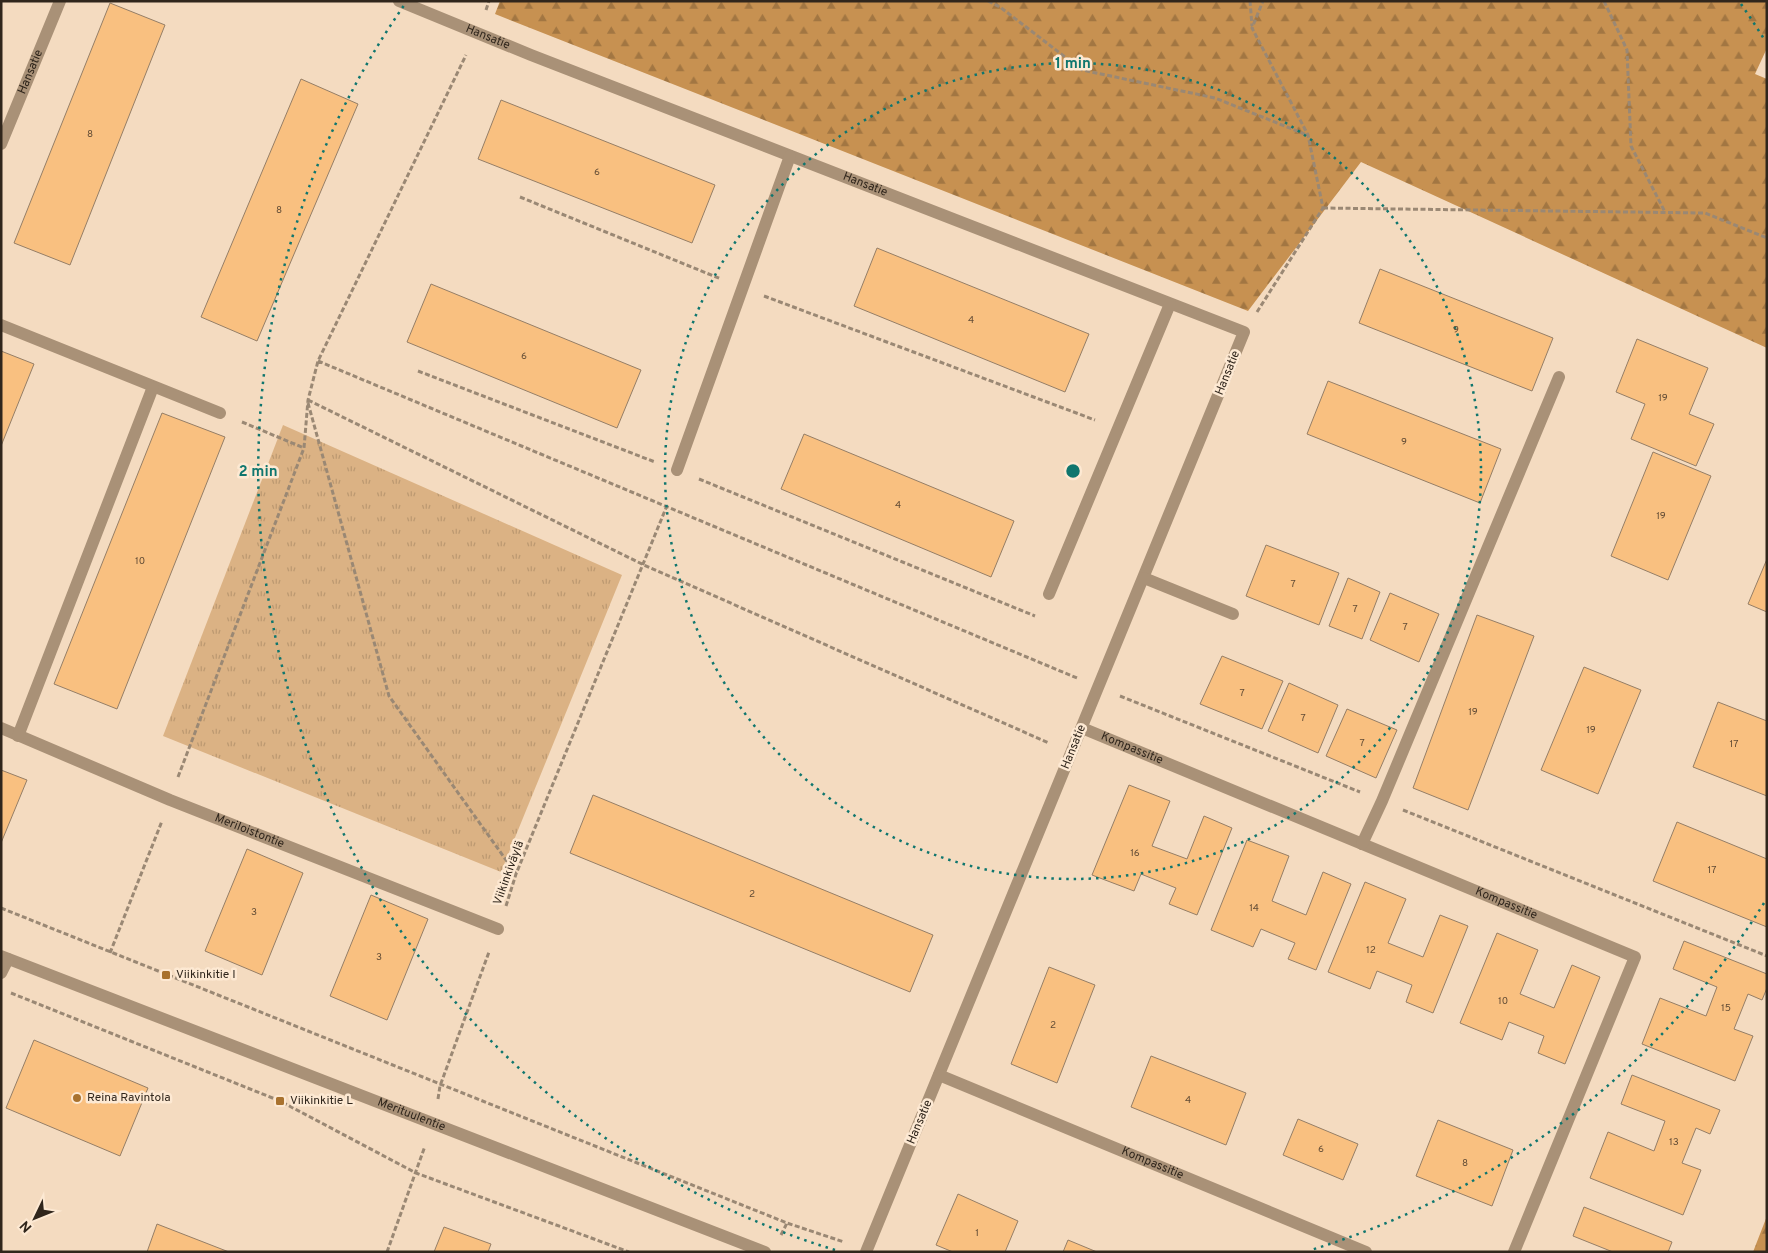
<svg xmlns="http://www.w3.org/2000/svg" width="1768" height="1253" font-family="Overpass,sans-serif">
<style>
.forest{fill:url(#forest-firs)}
.park{fill:url(#park-tufts)}
.building{fill:#f9c080;stroke:#957e66}
.lines{fill:none;stroke-linecap:round;stroke-linejoin:round}
.path{stroke:#9a8874;stroke-width:3;stroke-dasharray:5 2.5;stroke-linecap:butt}
.minor{stroke:#a99177;stroke-width:12}
.ring{fill:none;stroke:#0f766e;stroke-width:2.5;stroke-dasharray:2.5 5}
.poi-dot{fill:#a9722e;stroke:#fde9d3;stroke-width:2}
.labels{text-anchor:middle;dominant-baseline:central;stroke-width:5;stroke-linejoin:round;paint-order:stroke}
.number-label{font-size:10px;fill:#624c35}
.street-label{font-size:12px;fill:#30261c;stroke:#fde9d3}
.poi-label{font-size:12px;fill:#30261c;stroke:#fde9d3;text-anchor:start}
.centre{fill:#0f766e;stroke:#fde9d3;stroke-width:2.5}
.ring-label{font-size:15px;text-anchor:middle;font-weight:bold;fill:#0f766e;stroke:#fde9d3;stroke-width:5;stroke-linejoin:round;paint-order:stroke}
</style>
<defs>
<pattern id="forest-firs" width="22" height="20" patternUnits="userSpaceOnUse" patternTransform="scale(1.25)"><rect width="22" height="20" fill="#c79151"/><path d="M5 1l3.5 6h-7zM16 11l3.5 6h-7z" fill="#a27642"/></pattern>
<pattern id="park-tufts" width="24" height="20" patternUnits="userSpaceOnUse" patternTransform="scale(1.25)"><rect width="24" height="20" fill="#dbb284"/><path d="M3 7l-1-3M5 7V3M7 7l1-3M15 17l-1-3M17 17v-4M19 17l1-3" fill="none" stroke="#bc9971"/></pattern>
</defs>
<rect width="100%" height="100%" fill="#f4dbc0"/>
<path class="forest" d="M500 1H1767V48L1755 74 1767 79V348L1361 162 1248 311 495 14Z
M1767 1216V1252H1753Z"/>
<path class="park" d="M283 425 622 575 501 872 163 736Z"/>
<path class="building" d="M110 3 165 25 70 265 14 243Z
M301 79 358 104 257 341 201 317Z
M501 100 715 185 692 243 478 159Z
M877 248 1089 334 1065 392 854 306Z
M1380 269 1553 338 1532 391 1359 323Z
M431 284 641 370 617 428 407 342Z
M1637 339 1708 368 1689 414 1714 424 1696 466 1631 439 1645 404 1616 392Z
M1 351 34 364 1 446Z
M1328 381 1501 449 1480 503 1307 434Z
M162 413 225 437 117 709 54 684Z
M804 434 1014 521 991 577 781 489Z
M1653 452 1711 476 1668 580 1611 556Z
M1266 545 1339 573 1319 625 1246 596Z
M1767 559V612L1748 604Z
M1348 578 1380 592 1362 639 1329 626Z
M1390 593 1439 614 1419 662 1370 640Z
M1477 615 1534 636 1468 810 1413 788Z
M1222 656 1283 681 1262 729 1200 704Z
M1584 667 1641 690 1598 794 1541 770Z
M1289 683 1338 705 1318 753 1268 731Z
M1718 702 1767 721V796L1693 767Z
M1347 709 1397 730 1376 778 1326 756Z
M1 770 27 780 1 843Z
M1129 785 1170 801 1152 846 1187 859 1204 816 1232 828 1197 915 1169 904 1176 888 1141 874 1134 891 1092 875Z
M593 795 933 935 910 992 570 853Z
M1677 822 1767 859V927L1653 881Z
M1247 840 1289 856 1272 901 1306 915 1323 872 1351 884 1316 970 1288 959 1295 943 1261 929 1253 947 1211 930Z
M247 849 303 873 262 975 205 951Z
M1365 882 1406 899 1388 943 1423 957 1440 915 1468 926 1433 1013 1406 1002 1412 985 1377 971 1370 989 1328 972Z
M371 895 428 919 387 1020 330 996Z
M1497 933 1538 950 1520 994 1554 1008 1572 965 1600 977 1565 1064 1538 1053 1544 1036 1509 1022 1502 1040 1460 1023Z
M1684 941 1767 974V988L1762 1000 1748 994 1734 1029 1753 1036 1735 1081 1642 1044 1660 998 1706 1016 1717 987 1673 969Z
M1049 967 1095 985 1057 1083 1011 1064Z
M34 1040 148 1088 120 1156 6 1108Z
M1151 1056 1246 1093 1226 1145 1131 1107Z
M1632 1075 1720 1110 1710 1134 1696 1128 1682 1163 1701 1170 1683 1215 1590 1178 1608 1132 1654 1151 1665 1121 1621 1104Z
M1298 1119 1358 1144 1343 1180 1283 1155Z
M1438 1120 1513 1150 1492 1206 1416 1176Z
M958 1194 1018 1221 1005 1252H953L936 1245Z
M1584 1207 1672 1242 1668 1252H1613L1573 1236Z
M157 1224 229 1252H147Z
M444 1227 491 1244 488 1252H434Z
M1068 1240 1097 1252H1063Z"/>
<g class="lines">
<path class="path" d="M988 1 1000 7 1082 70 1215 98 1307 135
M1250 1 1252 26
M1604 1 1627 50 1631 146 1665 212
M486 10 489 1
M520 197 721 279
M1323 208 1705 213 1767 238
M764 296 1095 420
M1257 312 1323 208 1308 135 1252 28 1263 1
M318 361 1077 678
M418 371 655 462
M308 400 644 565 1049 743
M308 403 389 696 516 874
M242 422 304 448
M699 479 1035 616
M1120 696 1360 792
M178 777 304 448 308 400 318 361 466 55
M1403 810 1767 956
M506 906 516 874 666 508
M1 908 787 1223 844 1242
M110 953 162 821
M11 993 280 1101 416 1173 629 1252
M438 1099 440 1086 489 952
M781 1235 787 1223
M387 1252 425 1146"/>
<g class="minor">
<path id="s1" d="M399 1 531 55 1244 332 866 1252"/>
<path id="s2" d="M1 144 60 1"/>
<path d="M1 325 220 413"/>
<path d="M677 470 790 156"/>
<path d="M1144 578 1233 614"/>
<path d="M1049 594 1170 304"/>
<path id="s3" d="M1 728 170 800 498 929"/>
<path id="s4" d="M1082 728 1635 957 1514 1252"/>
<path d="M18 736 153 387"/>
<path d="M1362 844 1382 801 1559 377"/>
<path id="s5" d="M1 956 765 1252"/>
<path d="M1 973 8 959"/>
<path id="s6" d="M939 1075 1366 1252"/>
</g>
</g>
<g class="ring">
<circle cx="1073" cy="471" r="408"/>
<path d="M1764 903A815 815 0 0 1 1311 1250M835 1250A815 815 0 0 1 405 4M1741 4A815 815 0 0 1 1764 39"/>
</g>
<g class="poi-dot">
<rect x="161" y="970" width="10" height="10" rx="2.5"/>
<circle cx="77" cy="1098" r="5"/>
<rect x="275" y="1096" width="10" height="10" rx="2.5"/>
</g>
<g class="labels">
<g class="number-label">
<text x="90" y="134">8</text>
<text x="597" y="172">6</text>
<text x="279" y="210">8</text>
<text x="971" y="320">4</text>
<text x="1456" y="330">9</text>
<text x="524" y="356">6</text>
<text x="1663" y="398">19</text>
<text x="1404" y="442">9</text>
<text x="898" y="505">4</text>
<text x="1661" y="516">19</text>
<text x="140" y="561">10</text>
<text x="1293" y="584">7</text>
<text x="1355" y="609">7</text>
<text x="1405" y="627">7</text>
<text x="1242" y="693">7</text>
<text x="1473" y="712">19</text>
<text x="1303" y="718">7</text>
<text x="1591" y="730">19</text>
<text x="1362" y="743">7</text>
<text x="1734" y="744">17</text>
<text x="1135" y="853">16</text>
<text x="1712" y="870">17</text>
<text x="752" y="894">2</text>
<text x="1254" y="908">14</text>
<text x="254" y="912">3</text>
<text x="1371" y="950">12</text>
<text x="379" y="957">3</text>
<text x="1503" y="1001">10</text>
<text x="1726" y="1008">15</text>
<text x="1053" y="1025">2</text>
<text x="1188" y="1100">4</text>
<text x="1674" y="1142">13</text>
<text x="1321" y="1149">6</text>
<text x="1465" y="1163">8</text>
<text x="977" y="1233">1</text>
</g>
<g class="street-label">
<text stroke="none"><textPath href="#s1" startOffset="96">Hansatie</textPath></text>
<text stroke="none"><textPath href="#s2" startOffset="78">Hansatie</textPath></text>
<text stroke="none"><textPath href="#s1" startOffset="501">Hansatie</textPath></text>
<text transform="translate(1228 373) rotate(-68)">Hansatie</text>
<text transform="translate(1074 747) rotate(-68)">Hansatie</text>
<text stroke="none"><textPath href="#s4" startOffset="54">Kompassitie</textPath></text>
<text stroke="none"><textPath href="#s3" startOffset="269">Meriloistontie</textPath></text>
<text transform="translate(509 873) rotate(-70)">Viikinkiväylä</text>
<text stroke="none"><textPath href="#s4" startOffset="459">Kompassitie</textPath></text>
<text stroke="none"><textPath href="#s5" startOffset="440">Merituulentie</textPath></text>
<text transform="translate(920 1122) rotate(-67)">Hansatie</text>
<text stroke="none"><textPath href="#s6" startOffset="231">Kompassitie</textPath></text>
</g>
<g class="poi-label">
<text x="176" y="975">Viikinkitie I</text>
<text x="87" y="1098">Reina Ravintola</text>
<text x="290" y="1101">Viikinkitie L</text>
</g>
</g>
<circle cx="1073" cy="471" r="8" class="centre"/>
<g class="ring-label">
<text x="1073" y="68">1 min</text>
<text x="258" y="476">2 min</text>
</g>
<rect width="1768" height="1253" fill="none" stroke="#30261c" stroke-width="5"/>
<g transform="translate(35 1218) rotate(227)" stroke="#fde9d3" stroke-width="4" paint-order="stroke">
<path d="M0-4L9 19L0 12L-9 19Z" fill="#30261c"/>
<text y="-8" font-size="14" font-weight="bold" text-anchor="middle" fill="#30261c">N</text>
</g>
</svg>
